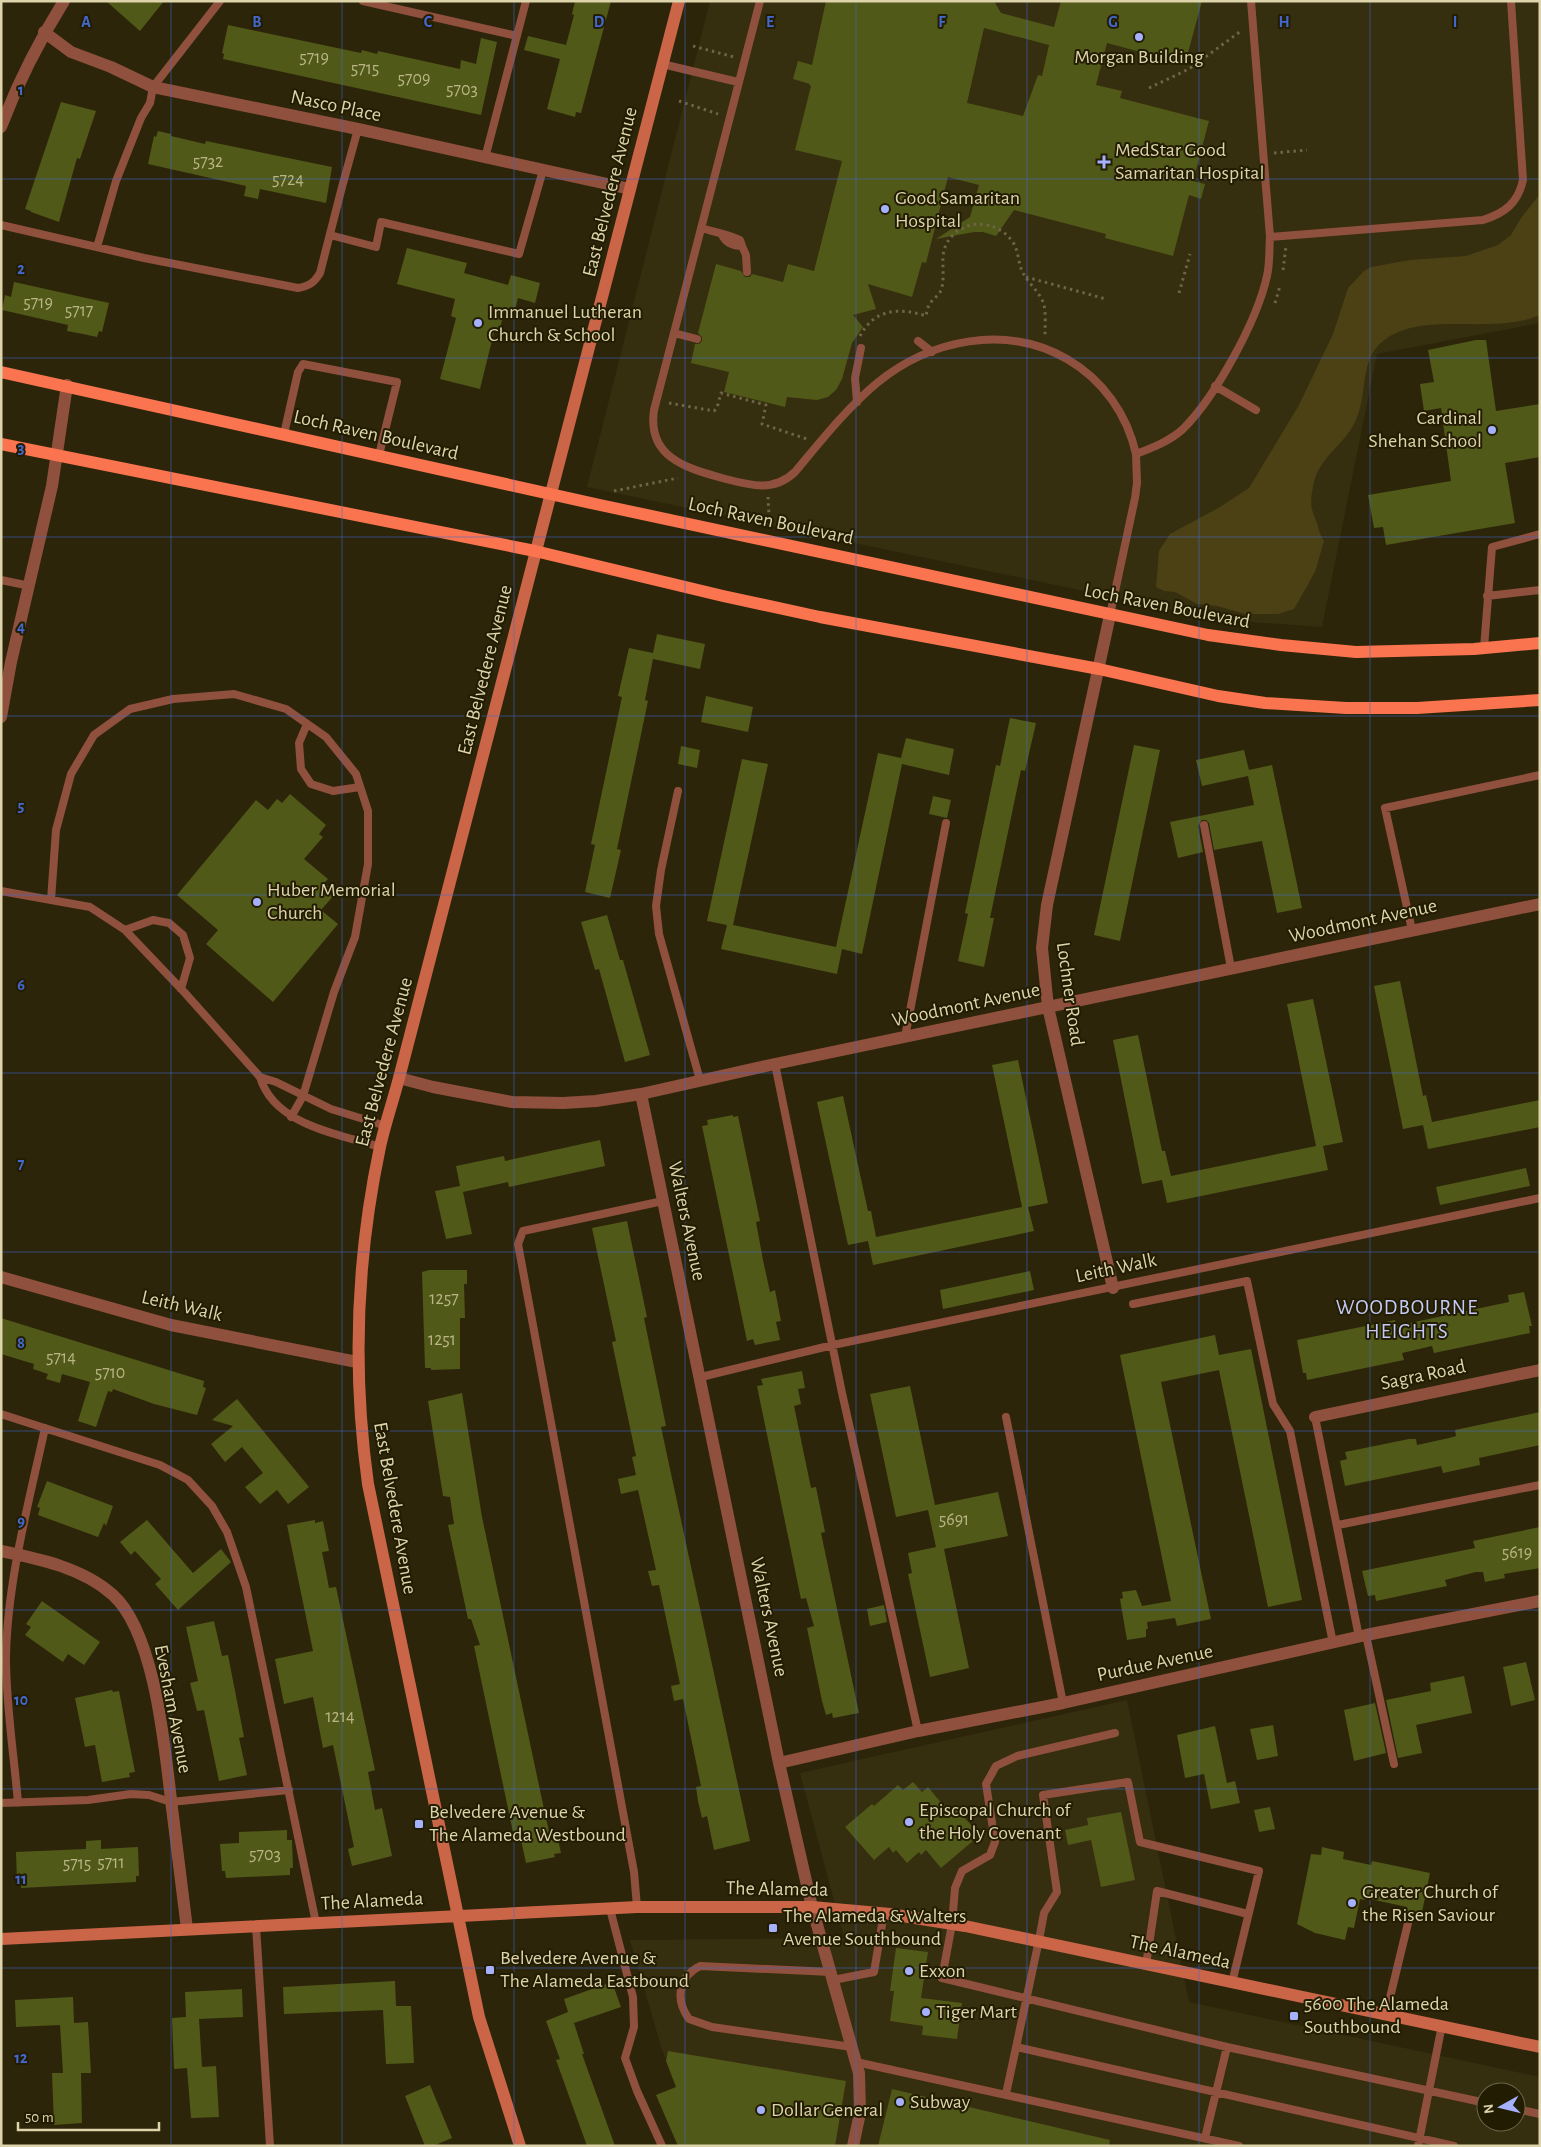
<svg xmlns="http://www.w3.org/2000/svg" width="1541" height="2147" font-family="'Alegreya Sans',sans-serif">
<style>
.built{fill:#352e0f;fill-rule:evenodd}
.green{fill:#4c4114}
.building{fill:#515918;fill-rule:evenodd}
.lines{fill:none;stroke-linecap:round;stroke-linejoin:round}
.path{stroke:#6d6545;stroke-width:3;stroke-dasharray:2.5 4;stroke-linecap:butt}
.lane{stroke:#90503e;stroke-width:8}
.street{stroke:#90503e;stroke-width:12}
.secondary{stroke:#cb6548;stroke-width:12}
.primary{stroke:#f9744f;stroke-width:12}
.grid{fill:none;stroke:#4369cf;stroke-width:1;stroke-opacity:0.55}
.poi-dot{fill:#a5b1fc;stroke:#221c02;stroke-width:2}
.labels{text-anchor:middle;dominant-baseline:central;stroke-width:4;stroke-linejoin:round;paint-order:stroke}
.number-label{font-size:18px;fill:#bab586}
.poi-label{font-size:20px;fill:#ddd4ab;stroke:#221c02;text-anchor:start}
.street-label{font-size:20px;fill:#ddd4ab;stroke:#221c02}
.neighbourhood-label{font-size:21px;letter-spacing:1px;fill:#c2caf5;stroke:#221c02}
.grid-label{font-size:16px;text-anchor:middle;font-weight:bold;fill:#4369cf;stroke:#221c02;stroke-width:4;stroke-linejoin:round;paint-order:stroke}
</style>
<rect width="100%" height="100%" fill="#2c250a"/>
<path class="built" d="M710 1H1540V323L1377 354 1322 627 1222 620 587 487Z
M1127 1700 1189 2002 1540 2077V2146H703L662 2050 630 1940 844 1938 800 1773ZM1486 2092H1516V2122H1486Z"/>
<path class="green" d="M1540 194V315C1497 334 1435 314 1394 334 1356 353 1370 389 1356 420 1344 447 1320 454 1313 486 1312 494 1310 501 1312 509 1313 514 1315 518 1317 523 1319 530 1320 535 1324 541L1315 572 1294 609 1278 614H1245L1217 606 1197 604 1175 592 1164 591 1156 587 1159 551 1170 534 1220 507 1249 488 1299 405 1333 334 1348 288 1364 271 1371 267 1410 260 1466 256 1498 245 1511 235 1521 218Z"/>
<path class="building" d="M106 1H164L140 31Z
M575 1H611L581 113 576 112 575 117 547 109 560 59 524 50 528 36 566 45 574 15 572 14Z
M826 1H994L1001 13 1054 27 1061 1H1202L1185 64 1107 43 1096 85 1122 91 1120 98 1209 121 1193 181 1205 184 1201 199 1189 195 1173 256 1105 238 1106 234 1014 210 996 236 983 232H974L936 239 970 217 979 185 948 177 926 263 922 262 912 297 868 284 876 309 853 315 863 327 852 343 842 379 836 390 828 397 817 400 787 397 785 407 724 392 729 372 691 363 695 344H699L702 341V337L698 333 716 264 741 271 745 277H750L752 274 783 282 788 264 814 271 842 161 795 150 811 86 809 85 810 84 793 79 798 61 812 65ZM984 28 1049 45 1042 76 1038 75 1023 116 967 103Z
M228 25 361 53 362 50 377 54 378 51 460 69 461 60 476 64 481 38 497 42 481 115 223 59 224 54 222 53Z
M61 102 96 111 80 159 77 158 59 222 31 212V211L25 209Z
M158 131 171 134V136L205 144 206 141 332 167 326 203 260 189 258 199 244 196 246 186 148 164 154 136 156 137Z
M407 248 467 263 464 273 508 285 511 275 540 283 535 303 518 298 514 314 504 312 500 329 495 328 480 389 440 379 456 318 451 316 455 299 397 284Z
M14 282 109 303 102 332 99 331 97 337 83 334 67 331 68 325 2 310 5 295 11 297Z
M1476 340H1486L1496 411 1540 404V457L1505 463 1515 523 1386 545 1383 527 1374 528 1368 495 1451 481 1441 408 1424 411 1420 384 1434 382 1428 350Z
M657 634 705 644 700 669 653 659 645 700 648 701 617 849 621 850 610 898 585 892 595 845 591 844 622 697 618 696 629 648 653 653Z
M706 696 753 707 748 732 701 722Z
M1010 718 1036 723 1025 771 1021 770 990 918H994L984 967 958 961 968 914 965 913 996 765 1000 766Z
M906 738 954 749 949 775 902 764 862 954 842 949 837 974 721 949 727 925 707 921 742 759 768 764 733 925 836 947 878 753 901 758Z
M1134 745 1160 750 1120 941 1094 935Z
M681 746 700 750 697 768 678 764Z
M1244 750 1249 770 1272 765 1302 908 1277 913 1262 841 1214 850 1209 823 1206 820H1202L1198 826 1203 852 1178 858 1170 822 1254 805 1248 776 1202 786 1196 760Z
M290 794 326 825 319 834 323 837 304 859 328 879 324 883 336 893 321 910 338 924 273 1002 206 944 218 930 177 895 256 800 268 810 277 799 282 803Z
M933 796 951 800 947 818 929 814Z
M607 915 620 960H623L650 1055 625 1062 599 969 595 970 581 922Z
M1400 981 1423 1096 1426 1095 1432 1122 1540 1100V1127L1428 1149 1423 1125 1403 1129 1374 986Z
M1313 999 1343 1142 1323 1146 1328 1170 1167 1203 1162 1180 1142 1184 1113 1040 1138 1035 1162 1151H1165L1171 1176 1210 1168 1316 1146 1287 1004Z
M1018 1060 1048 1203 1028 1207 1034 1231 873 1265 868 1241 848 1245 817 1102 843 1096 868 1211H871L876 1237 1022 1207 992 1065Z
M733 1115V1117L738 1116 760 1221 756 1222 763 1260 770 1292 775 1290 781 1321 776 1322 780 1340 755 1345 753 1339 747 1341 702 1126 708 1125 707 1120Z
M600 1140 605 1166 509 1187 508 1182 463 1192 472 1234 446 1239 435 1191 460 1186 456 1166 504 1156 505 1161Z
M1526 1168 1530 1186 1440 1205 1436 1187Z
M627 1221 647 1317 644 1318 666 1426 661 1427 750 1841 714 1850 707 1816 702 1818 698 1801 696 1787 701 1786 683 1699 674 1701 671 1686 680 1684 659 1585 652 1586 648 1571 656 1570 638 1490 621 1494 618 1479 636 1475 632 1457 636 1456 612 1342 616 1341 592 1228Z
M429 1270H467V1284H464L465 1318H460V1369L431 1370V1368H425L422 1272Z
M1030 1271 1034 1290 943 1309 940 1290Z
M1524 1292 1532 1326H1529L1530 1333 1434 1353 1432 1346 1402 1353 1404 1360 1307 1380 1306 1373H1303L1297 1340 1395 1320 1396 1326 1424 1320 1509 1302 1508 1295Z
M1 1318 204 1381 203 1387 206 1388 197 1415 154 1404 113 1389 112 1392 108 1391 96 1427 78 1421 90 1382 62 1374 60 1383 46 1379 48 1374 33 1369 34 1364 1 1354Z
M1215 1335 1219 1355 1251 1349 1302 1600 1268 1607 1219 1370 1161 1382 1211 1619 1177 1626 1175 1618 1147 1622 1148 1629H1146V1637L1127 1640 1120 1599 1123 1598 1122 1592 1136 1590 1142 1606 1171 1601 1120 1355Z
M802 1371 805 1388 798 1389 801 1404 794 1406 811 1488 816 1487 825 1532 821 1533 859 1713 833 1718 832 1713 826 1715 822 1701 807 1628 814 1626 806 1598 801 1599 757 1386 763 1385 761 1379Z
M910 1386 935 1505 998 1492 1008 1536 944 1549 969 1668 930 1677 908 1574 912 1573 908 1553 936 1547 928 1510 896 1517 870 1394Z
M462 1393 482 1517 544 1809 551 1840 558 1839 561 1853 554 1854 555 1857 526 1863 521 1840 515 1842 474 1646 480 1645 471 1619H468L448 1525 454 1524 450 1497 443 1496 428 1401Z
M237 1399 309 1487 288 1504 277 1490 260 1504 245 1487 263 1473 242 1447 225 1462 211 1444 233 1426 212 1420Z
M1540 1412V1445L1479 1458 1480 1465 1443 1473 1441 1466 1345 1486 1340 1461 1347 1459 1345 1452 1409 1439H1416L1417 1445 1449 1438 1456 1436 1455 1430Z
M47 1481 113 1506 106 1526 104 1523 98 1537 38 1515 40 1508 37 1507Z
M147 1520 193 1573 221 1549 231 1562 178 1610 155 1584 161 1579 135 1551 131 1555 120 1542Z
M315 1520V1523L323 1521 329 1551 322 1552 326 1572 329 1588 336 1587 375 1770 368 1772 375 1810 382 1808 392 1856 352 1866 348 1849 354 1847 333 1745 323 1748 313 1697 284 1704 275 1659 313 1651 287 1525Z
M1540 1527V1568L1504 1574 1505 1578 1485 1582 1483 1572H1476L1445 1580 1447 1586 1376 1601 1375 1595 1368 1596 1362 1571 1475 1548 1473 1541Z
M42 1601 100 1642 84 1665 68 1654 63 1662 25 1635 31 1627 26 1624Z
M884 1605 887 1622 870 1626 867 1609Z
M214 1621 222 1656 228 1655 244 1737 239 1738 247 1775 219 1781 204 1710 197 1711 190 1683 198 1681 186 1627Z
M1526 1662 1535 1700 1511 1706 1503 1667Z
M1464 1676 1472 1713 1416 1725 1422 1753 1398 1758 1386 1700 1431 1691 1430 1683Z
M112 1690 113 1692 119 1691 135 1772 129 1773 130 1777 102 1782 95 1745 85 1747 75 1698Z
M1375 1703 1386 1753 1354 1761 1344 1710Z
M1273 1725 1278 1756 1257 1760 1250 1729Z
M1215 1726 1227 1783 1235 1781 1240 1803 1211 1809 1204 1774 1185 1778 1177 1735Z
M913 1782 922 1792 928 1787 948 1811 954 1806 980 1835 941 1868 926 1850 921 1855 919 1852 907 1863 896 1850 893 1853 889 1847 874 1860 845 1827 872 1804 874 1806 898 1785 903 1790Z
M1270 1807 1275 1829 1259 1832 1254 1810Z
M1121 1812 1135 1880 1101 1887 1091 1840 1068 1845 1065 1830 1088 1825 1087 1818Z
M287 1830V1840H292L293 1868H290V1875L226 1878 225 1871H222L220 1844 239 1843V1832Z
M101 1840V1849L138 1847 139 1876H136V1882L21 1888V1881H17L16 1852 86 1849V1841Z
M1322 1847 1344 1852 1343 1859 1371 1865 1372 1861 1430 1873 1421 1917 1405 1914 1407 1907 1365 1898V1900L1360 1899 1354 1928 1348 1927 1345 1940 1315 1933 1297 1924 1311 1854 1321 1855Z
M896 1948 928 1952 921 1998 962 2003 957 2039 922 2035 923 2026 890 2021 894 1991H890Z
M395 1981 396 2006H411L414 2063 386 2064 383 2010 284 2014 283 1987Z
M612 1982 621 2007 574 2023 584 2054H582L615 2146H587L556 2060 560 2059 546 2021 568 2012 564 1999Z
M242 1989 243 2017 199 2019 202 2067 216 2066 219 2117 191 2118 187 2068 174 2069 172 2018 186 2017 185 1992Z
M73 1997 74 2023 88 2022 91 2073H81L82 2123 54 2125 52 2073H63L60 2025 16 2027 15 2000Z
M668 2051 846 2081 835 2146H678L656 2095 676 2087 666 2061Z
M430 2085 452 2138 433 2146H425L405 2096Z
M892 2089 1110 2140 1109 2146H878Z"/>
<g class="lines">
<path class="path" d="M693 46 734 57
M1149 88 1189 69 1241 31
M679 101 718 114
M1274 153 1307 150
M1283 270 1286 246
M1026 277 1106 299
M1179 293 1190 254
M1275 303 1280 286
M860 336C874 309 899 307 926 316 927 311 928 305 931 302 935 297 941 294 942 287 946 268 937 252 952 236 969 217 1001 222 1014 244 1019 253 1018 264 1023 273 1028 283 1041 293 1044 305 1046 314 1045 325 1045 335
M669 403 714 411 717 408 721 393 766 405 762 424 807 439
M614 491 678 478
M767 525 769 515 768 497"/>
<path class="lane" d="M363 1 517 36
M760 1 654 410C647 457 686 468 722 478 749 485 773 493 795 472 821 441 846 409 877 383 931 339 1006 324 1067 359 1103 380 1127 414 1136 454
M662 64 738 82
M485 158 526 1
M1 225 144 258 298 288C309 286 314 283 320 273L342 187 358 129
M701 228C714 232 728 234 740 240L742 246C733 246 726 243 722 235
M330 235 376 247 381 222 519 254 543 170
M1270 237 1483 220C1505 213 1518 203 1523 180L1511 1
M742 246 746 255 747 272
M97 247 116 181 141 118 150 103 153 87 220 1
M674 333 697 339
M918 341 932 352
M1215 386 1256 410
M857 402 855 378 861 348
M284 434 298 372 303 364 397 382 379 455
M1 580 30 586
M1487 596 1540 590
M1110 615 1135 498 1137 483 1136 454C1152 448 1170 441 1183 429 1216 396 1257 321 1267 276 1270 263 1269 250 1270 237L1251 1
M1484 648 1492 547 1540 534
M307 724 299 743 301 769 311 784 333 791 360 787
M678 791 661 870 656 906 659 934 700 1080
M1204 825 1231 968
M1 891 90 907 125 930 185 993 260 1077C274 1125 338 1134 380 1147
M51 900 56 830 71 774 94 735 130 709 173 699 234 694 286 709 326 737 356 774 368 811V864L355 937 334 992 303 1096 291 1117
M125 930 153 920 169 923 183 935 190 958 181 989
M1412 930 1385 808 1540 775
M905 1037 946 823
M775 1064 842 1393 918 1731
M260 1077 276 1082 331 1109 386 1126
M1133 1304 1247 1281 1273 1404 1290 1431 1333 1643
M701 1377 833 1345 1540 1198
M1 1414 160 1465 188 1480 212 1506 227 1532 246 1587 316 1923
M1006 1417 1063 1703
M1315 1417 1359 1637
M1338 1525 1540 1485
M1366 1635 1394 1764
M1115 1733 1017 1756 996 1766 986 1784 995 1842 990 1855 962 1871 955 1888 952 1924 942 1978 1227 2047 1486 2103
M1 1803 88 1800 131 1794 149 1795 171 1802 289 1790
M18 1803C14 1755 6 1706 6 1658 7 1582 29 1502 45 1428
M637 1907 634 1872 518 1244 523 1231 663 1201
M610 1909 633 1997 634 2027 625 2058 637 2091 662 2146
M256 1926 270 2146
M1146 1965 1157 1891 1248 1914
M831 1972 700 1966C678 1977 675 2000 689 2019L712 2027 852 2047
M833 1980 874 1972 884 1913
M1386 2014 1409 1919
M1016 2047 1454 2146
M856 2062 1239 2146
M1006 2094 1039 1940 1044 1913 1057 1892 1043 1795 1128 1782 1140 1842 1259 1871 1232 1983
M1516 2109 1540 2114
M1205 2138 1227 2047
M1418 2146 1442 2025"/>
<path class="street" d="M44 32 71 52 111 67 153 87 358 129 630 189
M1 127C18 82 39 41 64 1
M1110 615 1047 905 1042 948 1048 1007 1113 1288
M1 717 11 662 52 486 67 385
M399 1078 433 1087 512 1102 563 1103 596 1101 641 1094 775 1064 1540 904
M641 1094 779 1763 812 1907 859 2073 860 2113 853 2146
M1 1277 171 1325 357 1362
M1315 1417 1540 1370
M1 1551C40 1559 83 1568 113 1595 156 1634 165 1752 172 1808 177 1848 182 1889 187 1929
M779 1763 918 1731 1063 1703 1366 1635 1540 1601"/>
<path class="secondary" d="M1 1939 637 1907H812L890 1914 965 1926 1540 2047
M520 2146 479 2017 368 1484C352 1370 356 1260 380 1147 385 1124 393 1101 399 1078L679 1"/>
<path class="primary" d="M1 372 600 505 1208 635 1281 645 1356 652 1474 649 1540 643
M1 444 535 551 723 596 820 617 1099 669 1218 696 1265 703 1346 708H1417L1540 700"/>
</g>
<path class="grid" d="M171 1V2146M342 1V2146M514 1V2146M685 1V2146M856 1V2146M1027 1V2146M1199 1V2146M1370 1V2146M1 179H1540M1 358H1540M1 537H1540M1 716H1540M1 895H1540M1 1073H1540M1 1252H1540M1 1431H1540M1 1610H1540M1 1789H1540M1 1968H1540"/>
<g class="poi-dot">
<circle cx="1139" cy="37" r="5"/>
<path d="M1101.5 154.5h5v5h5v5h-5v5h-5v-5h-5v-5h5z"/>
<circle cx="885" cy="209" r="5"/>
<circle cx="478" cy="323" r="5"/>
<circle cx="1492" cy="430" r="5"/>
<circle cx="257" cy="902" r="5"/>
<circle cx="909" cy="1822" r="5"/>
<rect x="414" y="1819" width="10" height="10" rx="2.5"/>
<circle cx="1352" cy="1903" r="5"/>
<rect x="768" y="1923" width="10" height="10" rx="2.5"/>
<rect x="485" y="1965" width="10" height="10" rx="2.5"/>
<circle cx="909" cy="1971" r="5"/>
<circle cx="926" cy="2012" r="5"/>
<rect x="1289" y="2011" width="10" height="10" rx="2.5"/>
<circle cx="900" cy="2102" r="5"/>
<circle cx="761" cy="2110" r="5"/>
</g>
<g class="labels">
<g class="number-label">
<text x="314" y="58">5719</text>
<text x="365" y="69">5715</text>
<text x="414" y="79">5709</text>
<text x="462" y="90">5703</text>
<text x="208" y="162">5732</text>
<text x="288" y="180">5724</text>
<text x="38" y="303">5719</text>
<text x="79" y="311">5717</text>
<text x="444" y="1299">1257</text>
<text x="442" y="1340">1251</text>
<text x="61" y="1358">5714</text>
<text x="110" y="1373">5710</text>
<text x="954" y="1520">5691</text>
<text x="1517" y="1553">5619</text>
<text x="340" y="1717">1214</text>
<text x="265" y="1855">5703</text>
<text x="111" y="1863">5711</text>
<text x="77" y="1864">5715</text>
</g>
<g class="poi-label">
<text x="1139" y="57" text-anchor="middle">Morgan Building</text>
<text x="1115" y="150">MedStar Good<tspan x="1115" dy="23">Samaritan Hospital</tspan></text>
<text x="895" y="198">Good Samaritan<tspan x="895" dy="23">Hospital</tspan></text>
<text x="488" y="312">Immanuel Lutheran<tspan x="488" dy="23">Church &amp; School</tspan></text>
<text x="1482" y="418" text-anchor="end">Cardinal<tspan x="1482" dy="23">Shehan School</tspan></text>
<text x="267" y="890">Huber Memorial<tspan x="267" dy="23">Church</tspan></text>
<text x="919" y="1810">Episcopal Church of<tspan x="919" dy="23">the Holy Covenant</tspan></text>
<text x="429" y="1812">Belvedere Avenue &amp;<tspan x="429" dy="23">The Alameda Westbound</tspan></text>
<text x="1362" y="1892">Greater Church of<tspan x="1362" dy="23">the Risen Saviour</tspan></text>
<text x="783" y="1916">The Alameda &amp; Walters<tspan x="783" dy="23">Avenue Southbound</tspan></text>
<text x="500" y="1958">Belvedere Avenue &amp;<tspan x="500" dy="23">The Alameda Eastbound</tspan></text>
<text x="919" y="1971">Exxon</text>
<text x="1304" y="2004">5600 The Alameda<tspan x="1304" dy="23">Southbound</tspan></text>
<text x="936" y="2012">Tiger Mart</text>
<text x="910" y="2102">Subway</text>
<text x="771" y="2110">Dollar General</text>
</g>
<g class="street-label">
<text transform="translate(336 106) rotate(12)">Nasco Place</text>
<text transform="translate(610 192) rotate(-76)">East Belvedere Avenue</text>
<text transform="translate(376 435) rotate(13)">Loch Raven Boulevard</text>
<text transform="translate(771 521) rotate(12)">Loch Raven Boulevard</text>
<text transform="translate(1167 606) rotate(11)">Loch Raven Boulevard</text>
<text transform="translate(485 670) rotate(-76)">East Belvedere Avenue</text>
<text transform="translate(1363 921) rotate(-12)">Woodmont Avenue</text>
<text transform="translate(1070 994) rotate(82)">Lochner Road</text>
<text transform="translate(966 1005) rotate(-12)">Woodmont Avenue</text>
<text transform="translate(384 1062) rotate(-75)">East Belvedere Avenue</text>
<text transform="translate(687 1221) rotate(78)">Walters Avenue</text>
<text transform="translate(1116 1268) rotate(-12)">Leith Walk</text>
<text transform="translate(182 1306) rotate(13)">Leith Walk</text>
<text transform="translate(1423 1375) rotate(-12)">Sagra Road</text>
<text transform="translate(395 1508) rotate(80)">East Belvedere Avenue</text>
<text transform="translate(769 1617) rotate(78)">Walters Avenue</text>
<text transform="translate(1155 1663) rotate(-12)">Purdue Avenue</text>
<text transform="translate(173 1709) rotate(79)">Evesham Avenue</text>
<text transform="translate(777 1889) rotate(1)">The Alameda</text>
<text transform="translate(372 1901) rotate(-3)">The Alameda</text>
<text transform="translate(1180 1952) rotate(12)">The Alameda</text>
</g>
<g class="neighbourhood-label">
<text x="1407" y="1307">WOODBOURNE<tspan x="1407" dy="24">HEIGHTS</tspan></text>
</g>
</g>
<g class="grid-label">
<text x="86" y="27">A</text>
<text x="257" y="27">B</text>
<text x="428" y="27">C</text>
<text x="599" y="27">D</text>
<text x="770" y="27">E</text>
<text x="942" y="27">F</text>
<text x="1113" y="27">G</text>
<text x="1284" y="27">H</text>
<text x="1455" y="27">I</text>
<text x="21" y="95">1</text>
<text x="21" y="274">2</text>
<text x="21" y="453">3</text>
<text x="21" y="632">4</text>
<text x="21" y="811">5</text>
<text x="21" y="990">6</text>
<text x="21" y="1169">7</text>
<text x="21" y="1348">8</text>
<text x="21" y="1526">9</text>
<text x="21" y="1705">10</text>
<text x="21" y="1884">11</text>
<text x="21" y="2063">12</text>
</g>
<rect width="1541" height="2147" fill="none" stroke="#ddd4ab" stroke-width="5"/>
<g transform="translate(1501 2107) rotate(262)"><circle r="24" fill="#221c02" stroke="#6d6646"/>
<path d="M0-4L9 19L0 12L-9 19Z" fill="#a5b1fc"/>
<text y="-8" font-size="14" font-weight="bold" text-anchor="middle" fill="#ddd4ab">N</text>
</g>
<path d="M18 2122v8h141v-8" fill="none" stroke="#ddd4ab" stroke-width="2.5"/>
<text x="25" y="2122" font-size="15" fill="#ddd4ab" stroke="#221c02" stroke-width="4" paint-order="stroke">50 m</text>
</svg>
